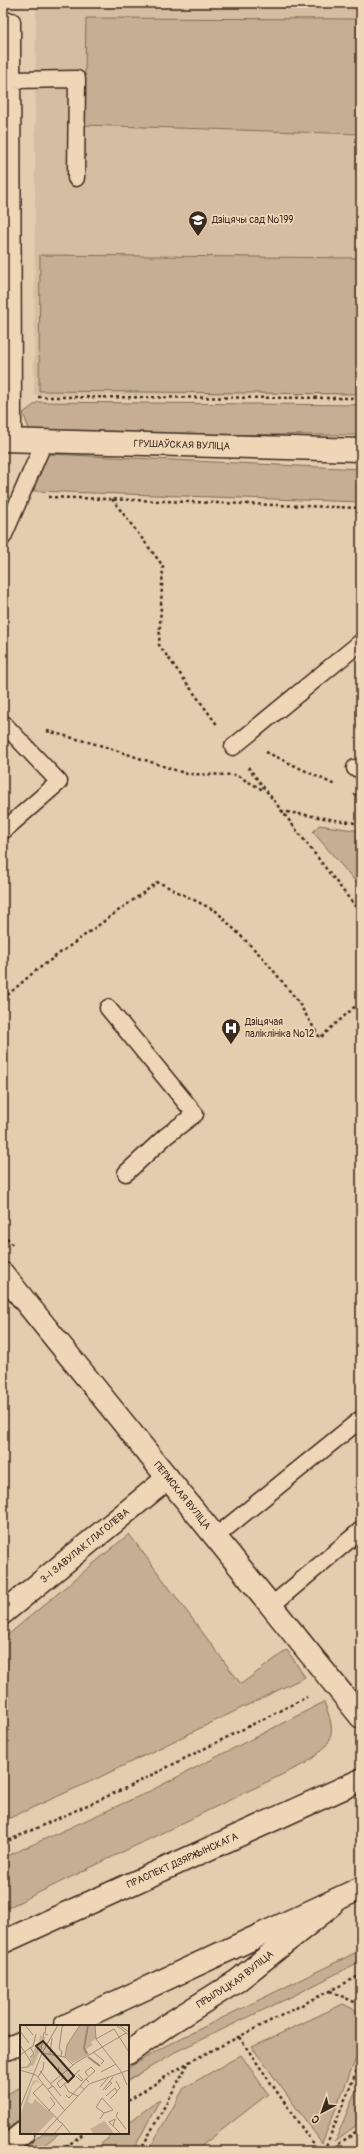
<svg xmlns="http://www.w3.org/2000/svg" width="364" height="2154" font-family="Pangolin,sans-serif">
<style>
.built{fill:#d4bda0}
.green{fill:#c5ae93;stroke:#806c58}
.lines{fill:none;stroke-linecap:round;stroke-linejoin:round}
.lane-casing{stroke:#3b2a1e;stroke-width:19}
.street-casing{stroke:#3b2a1e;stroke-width:25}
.primary-casing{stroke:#3b2a1e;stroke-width:25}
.path{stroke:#3b2a1e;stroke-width:2.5;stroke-dasharray:3 3;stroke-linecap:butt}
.lane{stroke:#efd6b7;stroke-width:16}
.street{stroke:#efd6b7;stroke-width:22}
.primary{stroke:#efd6b7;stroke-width:22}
.labels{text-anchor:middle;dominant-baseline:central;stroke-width:3.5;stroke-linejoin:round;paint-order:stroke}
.poi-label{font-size:10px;fill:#3b2a1e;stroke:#efd6b7;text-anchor:start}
.street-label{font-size:10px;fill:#3b2a1e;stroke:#efd6b7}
.inset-river{fill:none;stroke:#9d8771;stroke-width:2}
.inset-road{fill:none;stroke:#a08b74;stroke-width:1}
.view{fill:#3b2a1e;fill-opacity:0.15;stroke:#3b2a1e;stroke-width:2}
.inset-edge{fill:none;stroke:#3b2a1e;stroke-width:2}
</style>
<rect width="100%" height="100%" fill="#e4ccae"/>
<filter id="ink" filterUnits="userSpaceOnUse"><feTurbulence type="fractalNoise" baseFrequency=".025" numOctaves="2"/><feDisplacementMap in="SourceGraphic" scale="8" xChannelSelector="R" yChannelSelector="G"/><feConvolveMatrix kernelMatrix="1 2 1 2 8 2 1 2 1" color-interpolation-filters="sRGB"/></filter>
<g filter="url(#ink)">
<path class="built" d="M36 7 361 8V395H34Z"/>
<path class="green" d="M86 18 361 19V134L84 125Z
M40 255 361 258V394L39 391Z
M38 402 361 405V435L40 434 29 429 23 413Z
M49 454 361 469V502L34 491 38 469Z
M319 825 361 831V888L313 832Z
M129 1534 241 1684 287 1650 305 1677 96 1779 3 1821V1639Z
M324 1702C337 1734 334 1743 306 1763L3 1910V1858L146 1793Z
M361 1950V1961L297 1994 175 2052 128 2081V2068L165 2046Z
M343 2004 361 2013V2046L322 2143 252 2047Z
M241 2055 268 2094 195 2151H148L184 2088Z
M361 2079V2122L335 2141Z
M21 2087V2119L3 2132V2096Z
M160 2099 133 2151H92L115 2133H128V2123Z
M43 2133H59L37 2151H21Z"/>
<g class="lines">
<g class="lane-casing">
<path id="lane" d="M3 21H12L13 441
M12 80 77 79 76 178
M3 537 44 442
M3 723 59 782 3 831
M233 747 361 642
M355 768H361
M108 1008 195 1114 166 1136 126 1173
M215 1537 361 1419
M271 1606 361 1530"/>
</g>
<g class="street-casing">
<g id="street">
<path id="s1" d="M3 440 361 450"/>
<path id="s2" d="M3 1274 361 1717"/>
<path id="s3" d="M3 1613 168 1478"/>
<path id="s4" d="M128 2053 167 2025 237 1981 331 1906"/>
<path d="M3 2149 23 2133"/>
</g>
</g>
<g class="primary-casing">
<g id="primary">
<path id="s5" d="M3 1942 361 1780"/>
<path d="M65 2026 361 1888"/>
<path d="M3 2050 21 2043"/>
</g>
</g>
<path class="path" d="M38 397 361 398
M48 497 361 508
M112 499 163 566 159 645 218 726
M47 731 103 746 187 774 236 775 263 790
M266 752 335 785
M248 767 361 914
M354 794 361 798
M281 811 361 824
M3 999 34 972 158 882 216 911 264 959 297 1000 320 1038 361 1001
M3 1233 14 1247
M3 1843 128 1787 307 1697
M330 1991 361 2005
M239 2037 318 2151
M128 2101 189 2062 361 1975
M61 2151 84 2133
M140 2151 189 2062
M324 2151 361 2060
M329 2151 361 2128"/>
<use href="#lane" class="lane"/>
<use href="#street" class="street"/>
<use href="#primary" class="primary"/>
</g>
</g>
<defs>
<g id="school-pin" transform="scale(1)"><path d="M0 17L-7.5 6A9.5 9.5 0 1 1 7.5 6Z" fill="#3b2a1e" stroke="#efd6b7"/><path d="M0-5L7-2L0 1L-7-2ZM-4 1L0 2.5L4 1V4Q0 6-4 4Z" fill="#fff"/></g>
<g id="hospital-pin" transform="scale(1)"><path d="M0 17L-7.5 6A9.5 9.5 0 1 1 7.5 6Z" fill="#3b2a1e" stroke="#efd6b7"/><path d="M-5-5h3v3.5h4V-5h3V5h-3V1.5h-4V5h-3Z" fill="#fff"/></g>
</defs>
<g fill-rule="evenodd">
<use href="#school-pin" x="198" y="220"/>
<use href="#hospital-pin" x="231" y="1028"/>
</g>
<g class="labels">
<g class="poi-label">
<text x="212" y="220">Дзіцячы сад №199</text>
<text x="245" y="1022">Дзіцячая<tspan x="245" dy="12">паліклініка №12</tspan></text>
</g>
<g class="street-label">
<text stroke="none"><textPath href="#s1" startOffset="179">ГРУШАЎСКАЯ ВУЛІЦА</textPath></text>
<text stroke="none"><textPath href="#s2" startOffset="285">ПЕРМСКАЯ ВУЛІЦА</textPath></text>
<text stroke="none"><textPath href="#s3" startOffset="106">3-І ЗАВУЛАК ГЛАГОЛЕВА</textPath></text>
<text stroke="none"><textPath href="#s5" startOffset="197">ПРАСПЕКТ ДЗЯРЖЫНСКАГА</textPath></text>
<text stroke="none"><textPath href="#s4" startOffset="130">ПРЫЛУЦКАЯ ВУЛІЦА</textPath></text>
</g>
</g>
<g transform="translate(20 2025)">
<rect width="109" height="109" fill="#e4ccae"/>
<path d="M60 0H75L76 14 71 17 73 20 66 24 69 29 53 38 46 32 47 20ZM20 10 22 11 21 17 16 31 22 14 26 11 11 46H8L12 44 13 40 6 44 12 37 10 32 15 29 14 24 19 20ZM17 55 21 59 16 56 12 61 8 77 12 79 15 74 34 91 17 109H0V90L13 56ZM84 96 90 103 94 109H74L70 104Z" fill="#c5ae93"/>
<path class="inset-river" d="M67 29 64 23 68 0M68 32 80 41"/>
<path class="inset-road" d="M5 0 13 10M26 0 25 9 28 10M75 0 76 14 101 46 107 60M96 0 109 10M99 0 109 7M0 6 9 18M76 14 94 4 109 27M0 20 11 37 7 42 0 43M21 25 24 7M73 27 84 36 81 39M22 28 45 32 53 40M30 29 32 13M0 30 13 21 16 9M41 31 42 26 39 24 42 2 45 0M10 32 14 29 10 22M45 32 47 20 60 0M39 42 38 48 47 57 44 59 49 67 58 71M47 44 53 51 60 45M0 45 16 50 45 86M20 46 30 58M81 47 96 39M56 51 61 56 63 55 58 49M18 52 23 44 24 37M43 53 37 58 40 63 44 59M66 54 75 46 71 42 65 47 68 51M96 56 100 63 97 66M33 61 41 71M80 62 88 53M28 64 33 61 30 59 57 37 106 8M64 64 60 61 66 54 69 57M83 65 93 52M85 65 92 58 90 57M13 68 41 98M13 68 23 59M46 70 49 73 60 61M86 71 95 63 97 67 90 74M0 83 22 28 38 0M28 86 35 79 30 72M98 87 96 91 106 104M80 94 84 88 93 85 82 73 76 82 84 88M41 97 51 109M93 101 95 94 89 97 101 109M23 109 69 59 109 45M34 109 43 99"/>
<path class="view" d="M23 16 54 51 48 57 16 21Z"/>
<rect width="109" height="109" class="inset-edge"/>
</g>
<rect width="364" height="2154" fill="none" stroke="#efd6b7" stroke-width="16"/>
<rect x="8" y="8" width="348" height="2138" fill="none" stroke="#3b2a1e" stroke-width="1.5" filter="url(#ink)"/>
<g transform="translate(322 2112) rotate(221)" stroke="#efd6b7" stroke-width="3" paint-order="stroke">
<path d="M0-3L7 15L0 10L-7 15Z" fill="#3b2a1e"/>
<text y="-6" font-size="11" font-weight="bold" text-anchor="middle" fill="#3b2a1e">С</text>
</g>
</svg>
